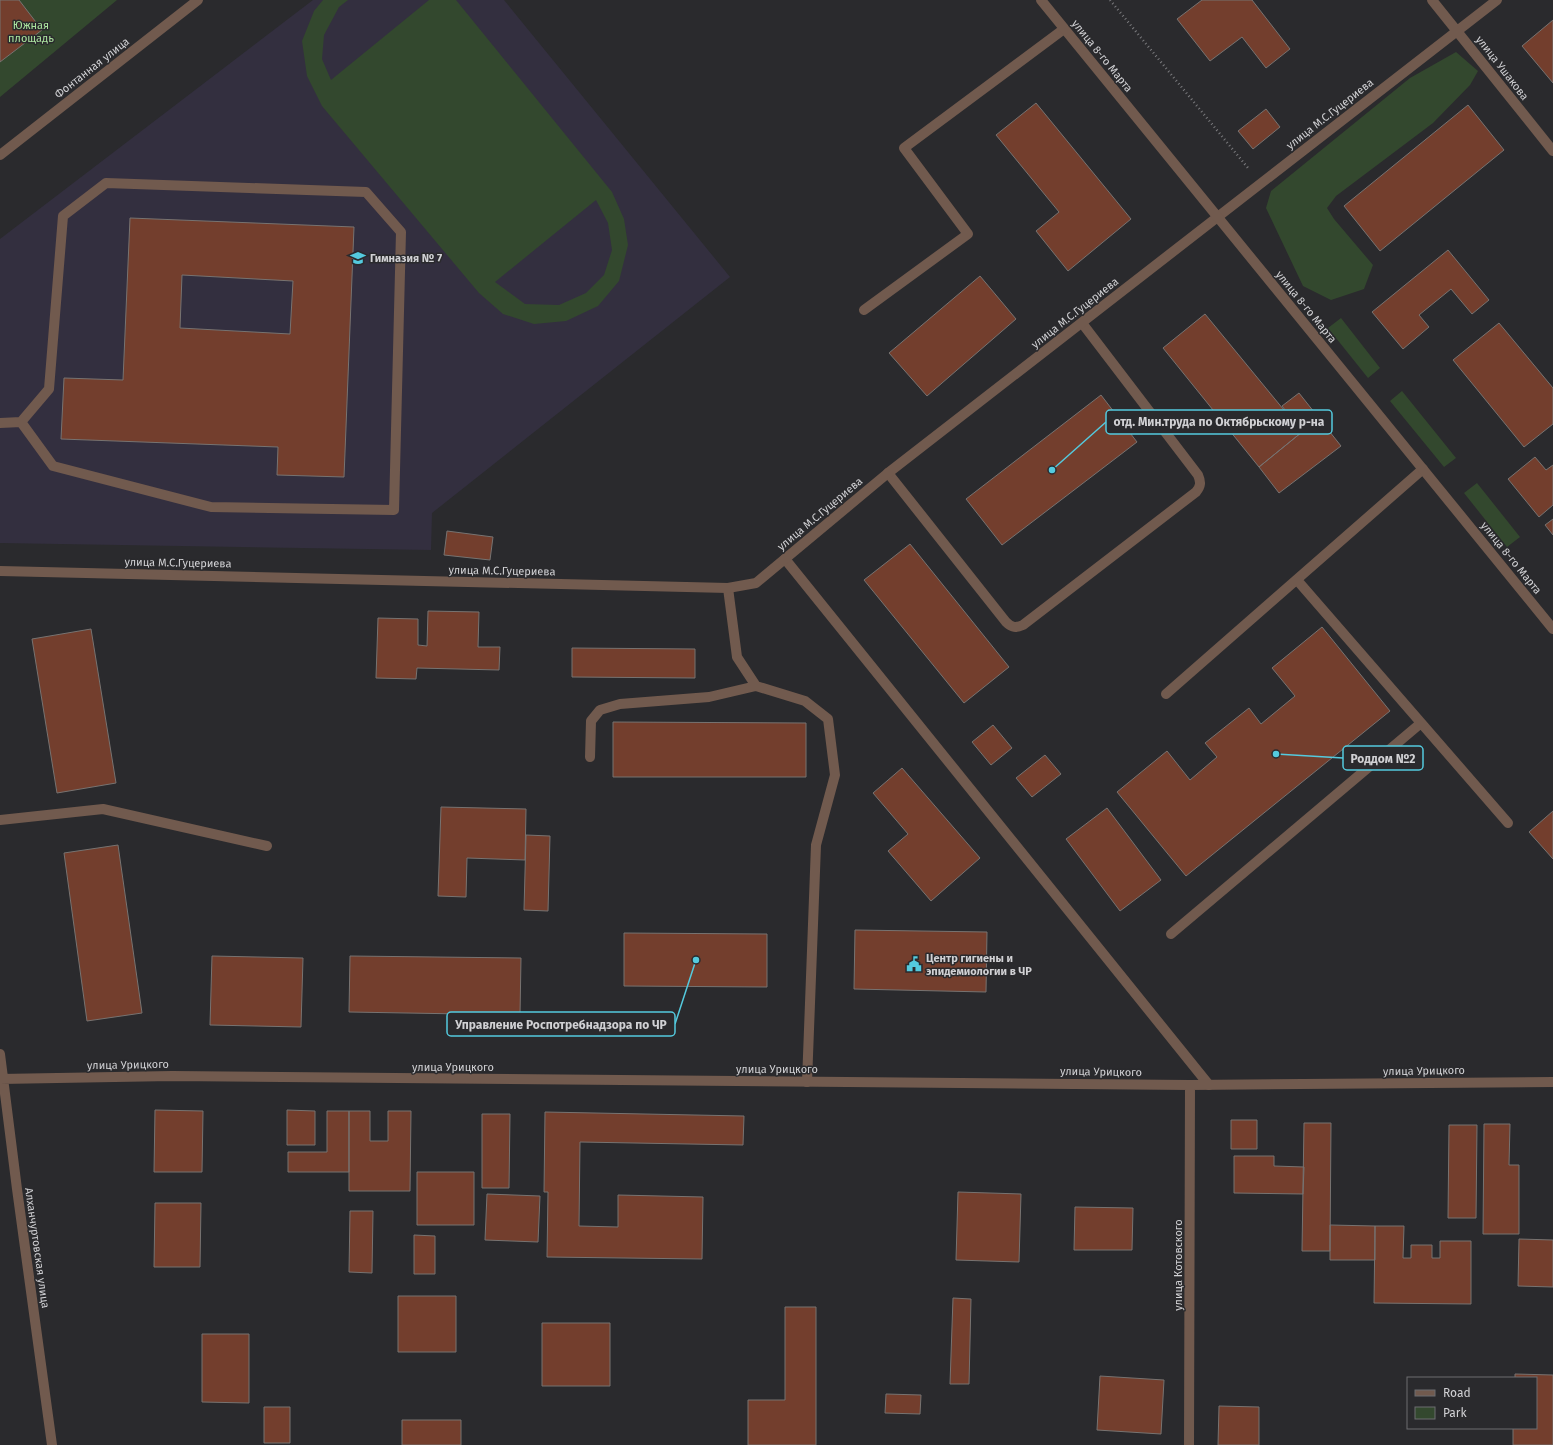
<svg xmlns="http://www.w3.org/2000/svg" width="1553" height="1445" font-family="'Fira Sans',sans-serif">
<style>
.education{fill:#332f3f}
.green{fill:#33482e;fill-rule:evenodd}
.building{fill:#733e2d;stroke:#777371;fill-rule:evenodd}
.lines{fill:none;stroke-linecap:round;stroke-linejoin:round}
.path{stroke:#7b7b7e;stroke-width:2.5;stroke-dasharray:1 3;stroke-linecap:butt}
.service{stroke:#715a4e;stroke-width:10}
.minor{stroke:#715a4e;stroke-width:10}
.tertiary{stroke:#715a4e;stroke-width:10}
.labels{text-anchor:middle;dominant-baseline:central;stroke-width:3;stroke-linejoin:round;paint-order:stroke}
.park-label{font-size:11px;fill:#abe39e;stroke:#2a2a2d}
.street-label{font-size:11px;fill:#d1d1d4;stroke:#2a2a2d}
.poi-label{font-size:11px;font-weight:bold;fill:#d1d1d4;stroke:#2a2a2d;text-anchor:start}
.leader{fill:none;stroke:#54cade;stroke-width:1.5}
.callout-dot{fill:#54cade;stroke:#2a2a2d;stroke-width:1.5}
.callout{fill:#2a2a2d;stroke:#54cade;stroke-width:1.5}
.callout-label{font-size:12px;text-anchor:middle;font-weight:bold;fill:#d1d1d4}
</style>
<rect width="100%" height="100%" fill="#2a2a2d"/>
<path class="education" d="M313 0H504L730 277 432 513 431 550 0 543V239Z"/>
<path class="green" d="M0 0H117L0 97Z
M323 0H348L339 7 324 35 322 59 331 80 429 0H456L612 192 624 219 628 245 619 281 598 306 566 321 534 324 503 314 479 293 322 106 307 76 302 41 314 11ZM596 200 608 223 612 250 604 275 586 293 559 305 525 304 495 282Z
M1456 52 1478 71 1470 85 1433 123 1336 196 1327 208 1334 219 1373 265 1364 289 1331 300 1303 286 1266 208 1271 191 1410 78Z
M1341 318 1380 368 1368 378 1328 328Z
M1402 391 1456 458 1444 467 1390 401Z
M1477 483 1520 537 1507 547 1464 493Z"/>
<path class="building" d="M0 0H19L42 30 0 62Z
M1202 0H1252L1290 49 1266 68 1242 37 1210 61 1177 19Z
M1553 20V83L1522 46Z
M1036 103 1131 219 1068 271 1036 231 1059 212 996 135Z
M1468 105 1504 150 1380 251 1344 206Z
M1266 109 1280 127 1253 149 1238 131Z
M130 218 354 227 344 477 277 475 278 447 61 439 64 378 123 380ZM182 275 293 281 290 334 180 328Z
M1448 250 1489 300 1472 314 1451 289 1419 315 1429 327 1403 349 1372 312Z
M980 276 1016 319 927 396 889 353Z
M1205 314 1302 432 1259 467 1163 348Z
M1499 323 1553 388V424L1524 447 1453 360Z
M1299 393 1341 446 1279 493 1259 467 1302 432 1282 406Z
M1101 395 1137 442 1002 545 966 499Z
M1535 457 1546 470 1553 465V505L1539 517 1508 479Z
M1553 519V535L1545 525Z
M447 531 493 537 490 560 444 555Z
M910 544 1009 667 964 703 864 580Z
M428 611 479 612 478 647H500L499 670 417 668 416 679 376 678 378 618 418 619V645L427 646Z
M1322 627 1390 711 1186 876 1117 792 1167 751 1190 780 1217 757 1205 743 1249 708 1261 724 1295 696 1272 668Z
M91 629 116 783 57 793 32 639Z
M572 648 695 649V678L572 677Z
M613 722 806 723V777H613Z
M993 725 1012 748 991 765 972 742Z
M1045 755 1061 774 1032 797 1016 778Z
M902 768 980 858 931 901 888 851 908 834 873 793Z
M441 807 526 809 525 860 467 858 466 897 438 896Z
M1107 808 1161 880 1120 911 1066 839Z
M1553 811V859L1529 832Z
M526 835 550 836 548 911 524 910Z
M118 845 142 1013 87 1021 64 853Z
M855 930 987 932 986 992 854 989Z
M624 933 767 934V987L624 986Z
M212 956 303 958 301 1027 210 1025Z
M350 956 521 958 520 1015 349 1012Z
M155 1110 203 1111 202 1172H154Z
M287 1110 315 1111V1145H287Z
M327 1111H349V1172H288V1152H327Z
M349 1111H370V1141H388V1111H411L410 1191H349Z
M545 1112 744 1116 743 1145 580 1142 579 1226 618 1227V1195L703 1197 702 1259 547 1257 548 1192H544Z
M482 1114H510L509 1188H482Z
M1231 1120H1257V1149H1231Z
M1304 1123H1331L1330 1251H1302Z
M1484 1124H1510L1509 1165H1519V1234H1483Z
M1449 1125H1477L1476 1218H1448Z
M1234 1156H1274V1166L1304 1167 1303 1194 1234 1193Z
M417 1172H474V1225H417Z
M958 1192 1021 1194 1019 1262 956 1260Z
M487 1194 540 1196 538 1242 485 1240Z
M155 1203H201L200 1267H154Z
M1075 1207 1133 1208 1132 1250H1074Z
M350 1211H373L372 1273 349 1272Z
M1330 1225 1375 1226V1260H1330Z
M1375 1226H1404L1403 1258H1411V1245H1432V1258H1440V1241H1471V1304L1374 1303Z
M414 1235 435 1236V1274H414Z
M1519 1239 1553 1240V1287L1518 1286Z
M398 1296H456V1352H398Z
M953 1298 971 1299 969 1384H950Z
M785 1307H816V1445H748V1400H785Z
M542 1323H610V1386H542Z
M202 1334H249V1403L202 1402Z
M1515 1374 1553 1375V1445H1513V1428H1536V1378H1515Z
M1100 1376 1164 1380 1161 1434 1097 1430Z
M886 1394 921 1395 920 1414 885 1413Z
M1219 1406 1259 1407V1445H1218Z
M264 1407H290V1443H264Z
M402 1420H461V1445H402Z"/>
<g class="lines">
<path class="path" d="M1110 0 1248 168"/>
<path class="service" d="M864 310 968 234 904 148 1064 29
M0 423 21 422 49 389 63 216 106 183 366 192 401 232 394 510 211 507 53 466 21 422
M888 473 1006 622C1012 628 1016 628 1023 625L1196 492C1201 486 1201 482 1198 475L1082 323
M785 559 1209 1085
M1297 580 1508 823
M728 588 737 657 756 686 805 701 828 719 835 775 816 845 807 1082
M1166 694 1423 469
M590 757 591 721 600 710 620 704 709 697 756 686
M0 820 103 809 267 846
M1171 934 1421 723"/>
<path class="minor" d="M1432 0 1553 151
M0 571 728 588 756 583 888 473 1497 0
M0 1054 17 1189 52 1445
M0 1079 172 1076 1190 1085 1553 1082
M1189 1445 1190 1085"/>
<path class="tertiary" d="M1041 0 1553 629
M0 155 198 0"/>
</g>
<defs>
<g id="school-bare" transform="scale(1.2)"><path d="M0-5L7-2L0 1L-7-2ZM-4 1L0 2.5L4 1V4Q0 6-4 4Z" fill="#54cade" stroke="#2a2a2d" stroke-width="2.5" paint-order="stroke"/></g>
<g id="civic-bare" transform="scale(1.2)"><path d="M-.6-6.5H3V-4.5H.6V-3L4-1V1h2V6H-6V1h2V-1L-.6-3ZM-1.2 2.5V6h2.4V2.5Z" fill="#54cade" stroke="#2a2a2d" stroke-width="2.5" paint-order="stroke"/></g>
</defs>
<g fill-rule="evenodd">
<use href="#school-bare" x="358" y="258"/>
<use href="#civic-bare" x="914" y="964"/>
</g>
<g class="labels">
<g class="park-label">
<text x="31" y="25">Южная<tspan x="31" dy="13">площадь</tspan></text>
</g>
<g class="street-label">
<text transform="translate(1102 56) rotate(51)">улица 8-го Марта</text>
<text transform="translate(92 68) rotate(-38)">Фонтанная улица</text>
<text transform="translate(1502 68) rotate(52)">улица Ушакова</text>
<text transform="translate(1330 114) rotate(-38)">улица М.С.Гуцериева</text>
<text transform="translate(1306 307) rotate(51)">улица 8-го Марта</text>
<text transform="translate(1075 313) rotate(-38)">улица М.С.Гуцериева</text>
<text transform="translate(820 514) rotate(-40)">улица М.С.Гуцериева</text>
<text transform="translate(1511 558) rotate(51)">улица 8-го Марта</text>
<text transform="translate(178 563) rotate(1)">улица М.С.Гуцериева</text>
<text transform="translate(502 571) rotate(1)">улица М.С.Гуцериева</text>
<text transform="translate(128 1065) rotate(-1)">улица Урицкого</text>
<text x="453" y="1067">улица Урицкого</text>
<text x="777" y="1069">улица Урицкого</text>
<text transform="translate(1424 1071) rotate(-1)">улица Урицкого</text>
<text transform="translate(1101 1072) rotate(1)">улица Урицкого</text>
<text transform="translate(37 1248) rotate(82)">Алханчуртовская улица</text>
<text transform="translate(1178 1265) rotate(-90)">улица Котовского</text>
</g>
<g class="poi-label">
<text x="370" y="258">Гимназия № 7</text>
<text x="926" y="958">Центр гигиены и<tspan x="926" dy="13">эпидемиологии в ЧР</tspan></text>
</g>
</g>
<path class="leader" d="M1052 470L1106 422M1276 754L1343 758M696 960L675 1024"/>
<g class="callout-dot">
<circle cx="1052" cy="470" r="4"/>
<circle cx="1276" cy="754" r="4"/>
<circle cx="696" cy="960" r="4"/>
</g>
<g class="callout">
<rect x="1106" y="410" width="226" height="24" rx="4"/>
<rect x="1343" y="746" width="80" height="24" rx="4"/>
<rect x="447" y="1012" width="228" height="24" rx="4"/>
</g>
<g class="callout-label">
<text x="1219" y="426">отд. Мин.труда по Октябрьскому р-на</text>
<text x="1383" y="763">Роддом №2</text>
<text x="561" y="1029">Управление Роспотребнадзора по ЧР</text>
</g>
<rect x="1407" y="1377" width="130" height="52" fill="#2a2a2d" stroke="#6d6d70"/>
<rect x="1415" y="1390" width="20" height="6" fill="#715a4e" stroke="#6d6d70"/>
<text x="1443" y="1397" font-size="12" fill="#d1d1d4">Road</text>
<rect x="1415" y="1407" width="20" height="12" fill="#33482e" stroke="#6d6d70"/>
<text x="1443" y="1417" font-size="12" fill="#d1d1d4">Park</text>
</svg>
